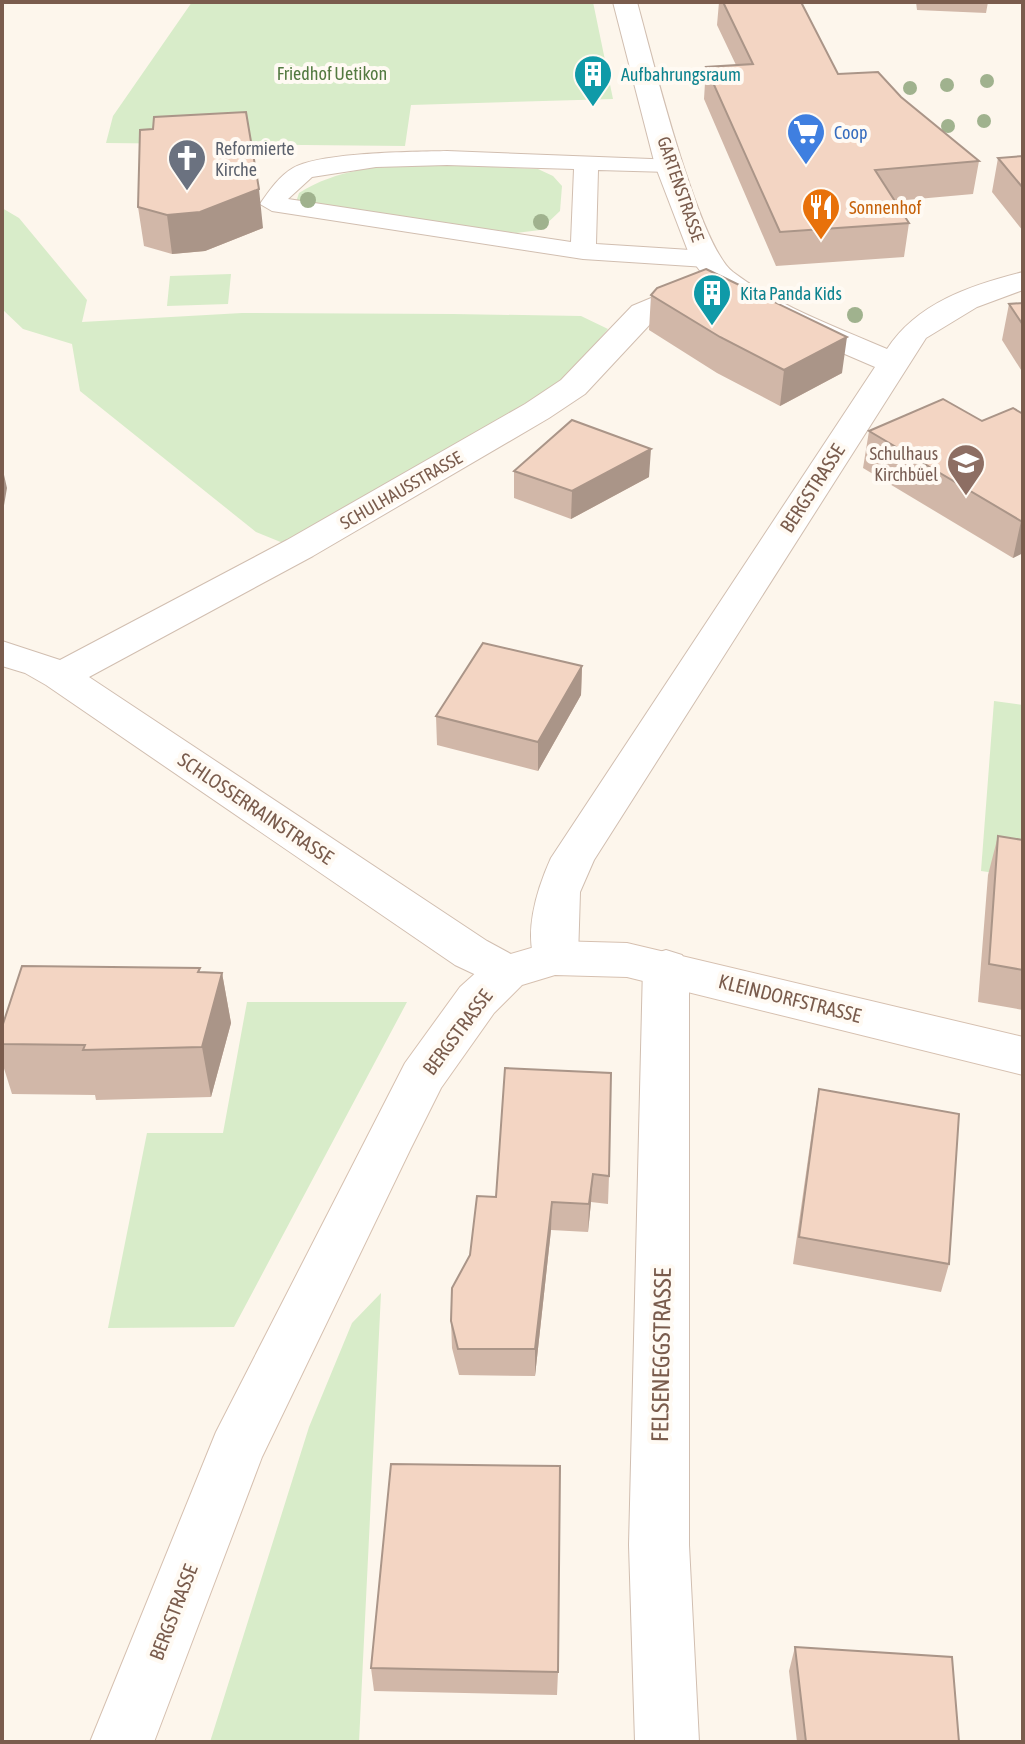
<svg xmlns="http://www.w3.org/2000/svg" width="1025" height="1744" font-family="'Asap Condensed',sans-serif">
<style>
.green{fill:#d8ecc9}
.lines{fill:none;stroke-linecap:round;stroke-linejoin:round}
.lane-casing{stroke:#d1beb0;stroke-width:2}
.street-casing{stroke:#d1beb0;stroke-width:2}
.secondary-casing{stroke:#d6c0b0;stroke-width:2}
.lane{fill:#fff;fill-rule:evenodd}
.street{fill:#fff;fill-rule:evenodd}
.secondary{fill:#fff;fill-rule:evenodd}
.tree{fill:#a0b28e}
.wall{fill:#d1b7a8}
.shaded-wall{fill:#aa9588}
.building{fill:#f3d5c3;stroke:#aa9588;stroke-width:2}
.labels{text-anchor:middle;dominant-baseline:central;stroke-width:8;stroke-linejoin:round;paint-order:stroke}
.far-park-label{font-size:18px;fill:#537a41;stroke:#fffaf3}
.far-culture-label{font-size:18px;fill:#0d838f;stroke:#fffaf3;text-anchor:start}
.far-shop-label{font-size:18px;fill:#366cbe;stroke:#fffaf3;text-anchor:start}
.far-worship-label{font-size:18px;fill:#5b616d;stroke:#fffaf3;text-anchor:start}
.far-street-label{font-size:18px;fill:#7a5c4d;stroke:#fffaf3}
.far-food-label{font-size:18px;fill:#c56008;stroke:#fffaf3;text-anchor:start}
.far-education-label{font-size:18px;fill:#785e54;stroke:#fffaf3;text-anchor:end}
.street-label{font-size:20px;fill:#7a5c4d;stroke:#fffaf3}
.near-street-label{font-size:24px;fill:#7a5c4d;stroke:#fffaf3}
</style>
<rect width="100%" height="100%" fill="#fdf6ec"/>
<path class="green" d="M192 2H593L613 99 411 105 405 146 106 143 113 116Z
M422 164 538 169 553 176 562 186 560 211 540 230 516 233 296 202 299 193C337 169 379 166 422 164Z
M2 208 19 218 87 300 82 322 242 313 453 314 581 316 608 329 566 378 523 408 283 543 256 532 80 391 72 344 23 329 2 309Z
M231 274 228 304 167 306 170 276Z
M994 701 1023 705V877L981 871Z
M247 1002H407L234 1327 108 1328 147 1133H223Z
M381 1293 359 1742H210L309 1427 352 1323Z"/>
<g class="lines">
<g class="lane-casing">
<path id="lane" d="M447 151 677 160 681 165 669 172 598 170 596 244 706 251 719 259 706 267 583 259 272 211 260 204C269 191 279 176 293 168 321 152 412 152 447 151ZM447 165 574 169 571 242 288 199 312 177 376 167Z"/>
</g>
<g class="street-casing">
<path id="street" d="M613 2H637C651 52 698 246 733 272 778 306 836 327 887 349 917 303 971 285 1023 272V290L977 307 926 338 594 860 580 892 578 958 571 970 555 975 539 970C521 938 537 889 551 858L875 367 789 330 717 288 654 320 585 394 549 418 313 556 89 677 487 941 522 960 529 972 522 984 506 989 455 965 46 685 25 673 2 666V641L60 660 287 540 525 404 561 380 632 306 704 276 691 259 655 165Z
M666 950 682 955 689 967V1545L699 1742H635L629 1545 643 967 650 955Z"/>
</g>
<g class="secondary-casing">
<path id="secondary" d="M555 941 627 943 1023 1037V1075L627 977 555 975 522 985 494 1013 441 1088 411 1148 262 1457 154 1742H90L216 1432 405 1063 460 987 490 960Z"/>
</g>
<use href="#lane" class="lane"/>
<use href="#street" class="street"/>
<use href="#secondary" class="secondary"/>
</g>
<g class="tree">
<circle cx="987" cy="81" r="7"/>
<circle cx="947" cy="85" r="7"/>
<circle cx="910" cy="88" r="7"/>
<circle cx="984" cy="121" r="7"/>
<circle cx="948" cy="126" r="7"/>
<circle cx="308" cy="200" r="8"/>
<circle cx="541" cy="222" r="8"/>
<circle cx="855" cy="315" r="8"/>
</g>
<path class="wall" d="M719 2H801L838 74 901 97 979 161 973 194 895 201 909 223 904 257 776 266 704 99 706 67 736 65 717 25Z
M916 2H988L986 13 917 10Z
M1023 156V231L992 192 998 158Z
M138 207 263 228 205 251 172 254 144 246Z
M651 295 842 373 780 406 717 373 649 330Z
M1023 303V373L1002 340 1009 304Z
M1023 414V553L1013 558 863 468 869 431 982 421Z
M514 471 649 477 571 519 514 498Z
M582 666 581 695 538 771 437 745 436 716Z
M998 836 1023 840V1010L978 1002 988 875Z
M201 972 222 973 231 1023 211 1097 96 1100 95 1095 12 1094 2 1062V1027Z
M505 1068 609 1176 608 1204 591 1202 588 1232 551 1230 535 1376 459 1375 452 1348 451 1321 496 1197Z
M819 1089 949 1264 941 1292 793 1264 814 1117Z
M795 1647 959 1742H797L789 1671Z
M371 1668 558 1672 557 1695 374 1691Z"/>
<path class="shaded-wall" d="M259 189 263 228 205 251 172 254 167 215Z
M847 337 842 373 780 406 784 370Z
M651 449 649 477 571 519 572 491Z
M2 466 7 488 2 517Z
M1023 520V553L1013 558 1021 521Z
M582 666 581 695 538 771V742Z
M222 973 231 1023 211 1097 202 1047Z
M593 1174 591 1202 588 1232 589 1204Z
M552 1202 551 1230 535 1376V1349Z"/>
<path class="building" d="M723 2H801L838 74 878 72 901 97 979 161 875 170 909 223 780 232 706 67 753 64Z
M246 112 259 189 200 212 167 215 138 207 140 130 153 129 154 117Z
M1023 156V188L998 158Z
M706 269 847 337 784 370 720 337 651 295 657 288Z
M1023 303V325L1009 304Z
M943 399 982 421 1013 408 1023 414V520L1021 521 869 431Z
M572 420 651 449 572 491 514 471Z
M483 643 582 666 538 742 436 716Z
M998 836 1023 840V970L989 964Z
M22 966 200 968 198 972 222 973 202 1047 83 1050 85 1045 2 1044V1027Z
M505 1068 611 1073 609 1176 593 1174 589 1204 552 1202 535 1349H458L451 1321 452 1288 470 1255 477 1196 496 1197Z
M819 1089 959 1114 949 1264 799 1237Z
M391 1464 560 1466 558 1672 371 1668Z
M795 1647 952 1657 959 1742H806Z"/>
<defs>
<g id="building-pin" transform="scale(2)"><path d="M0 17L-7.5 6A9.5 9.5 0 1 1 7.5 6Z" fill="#0f9aa8" stroke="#fffaf3"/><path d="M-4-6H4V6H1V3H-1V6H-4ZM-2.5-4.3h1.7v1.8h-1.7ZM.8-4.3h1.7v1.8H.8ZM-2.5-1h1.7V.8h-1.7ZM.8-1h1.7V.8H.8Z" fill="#fff"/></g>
<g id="supermarket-pin" transform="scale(2)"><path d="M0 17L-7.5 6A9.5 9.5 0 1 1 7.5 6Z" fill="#3f7fe0" stroke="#fffaf3"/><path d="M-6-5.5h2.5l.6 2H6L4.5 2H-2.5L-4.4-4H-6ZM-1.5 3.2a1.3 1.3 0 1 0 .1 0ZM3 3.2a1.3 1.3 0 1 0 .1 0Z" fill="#fff"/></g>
<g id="church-pin" transform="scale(2)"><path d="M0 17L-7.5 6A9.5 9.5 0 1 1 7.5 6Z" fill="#6b7280" stroke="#fffaf3"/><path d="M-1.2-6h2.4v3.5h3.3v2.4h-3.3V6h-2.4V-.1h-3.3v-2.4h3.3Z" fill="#fff"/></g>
<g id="restaurant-pin" transform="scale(2)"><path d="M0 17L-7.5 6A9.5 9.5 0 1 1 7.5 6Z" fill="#e8710a" stroke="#fffaf3"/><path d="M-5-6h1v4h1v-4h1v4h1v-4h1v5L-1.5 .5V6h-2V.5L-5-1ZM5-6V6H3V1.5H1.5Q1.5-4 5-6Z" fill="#fff"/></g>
<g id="school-pin" transform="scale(2)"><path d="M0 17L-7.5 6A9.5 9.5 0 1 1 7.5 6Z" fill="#8d6e63" stroke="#fffaf3"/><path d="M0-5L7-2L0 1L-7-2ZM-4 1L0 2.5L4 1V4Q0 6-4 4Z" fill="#fff"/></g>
</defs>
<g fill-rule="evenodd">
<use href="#building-pin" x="593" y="74"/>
<use href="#supermarket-pin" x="806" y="132"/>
<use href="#church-pin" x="187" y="158"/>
<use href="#restaurant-pin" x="821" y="207"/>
<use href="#building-pin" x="712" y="293"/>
<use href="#school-pin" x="966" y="463"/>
</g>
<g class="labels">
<g class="far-park-label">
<text x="332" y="73">Friedhof Uetikon</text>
</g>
<g class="far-culture-label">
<text x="621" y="74">Aufbahrungsraum</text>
<text x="740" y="293">Kita Panda Kids</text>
</g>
<g class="far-shop-label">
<text x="834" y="132">Coop</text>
</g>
<g class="far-worship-label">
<text x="215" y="148">Reformierte<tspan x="215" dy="21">Kirche</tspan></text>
</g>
<g class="far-street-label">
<text transform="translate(681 189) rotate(71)">GARTENSTRASSE</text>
<text transform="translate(401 490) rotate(-30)">SCHULHAUSSTRASSE</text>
</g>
<g class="far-food-label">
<text x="849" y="207">Sonnenhof</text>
</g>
<g class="far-education-label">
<text x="938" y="453">Schulhaus<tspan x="938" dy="21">Kirchbüel</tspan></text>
</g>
<g class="street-label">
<text transform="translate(812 488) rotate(-57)">BERGSTRASSE</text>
<text transform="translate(256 808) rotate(34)">SCHLOSSERRAINSTRASSE</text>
<text transform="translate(790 998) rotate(14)">KLEINDORFSTRASSE</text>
<text transform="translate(457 1032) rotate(-53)">BERGSTRASSE</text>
<text transform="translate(173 1612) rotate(-69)">BERGSTRASSE</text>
</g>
<g class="near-street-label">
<text transform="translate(661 1355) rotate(-89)">FELSENEGGSTRASSE</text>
</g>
</g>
<rect width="1025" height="1744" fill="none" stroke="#7a5c4d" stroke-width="8"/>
</svg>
